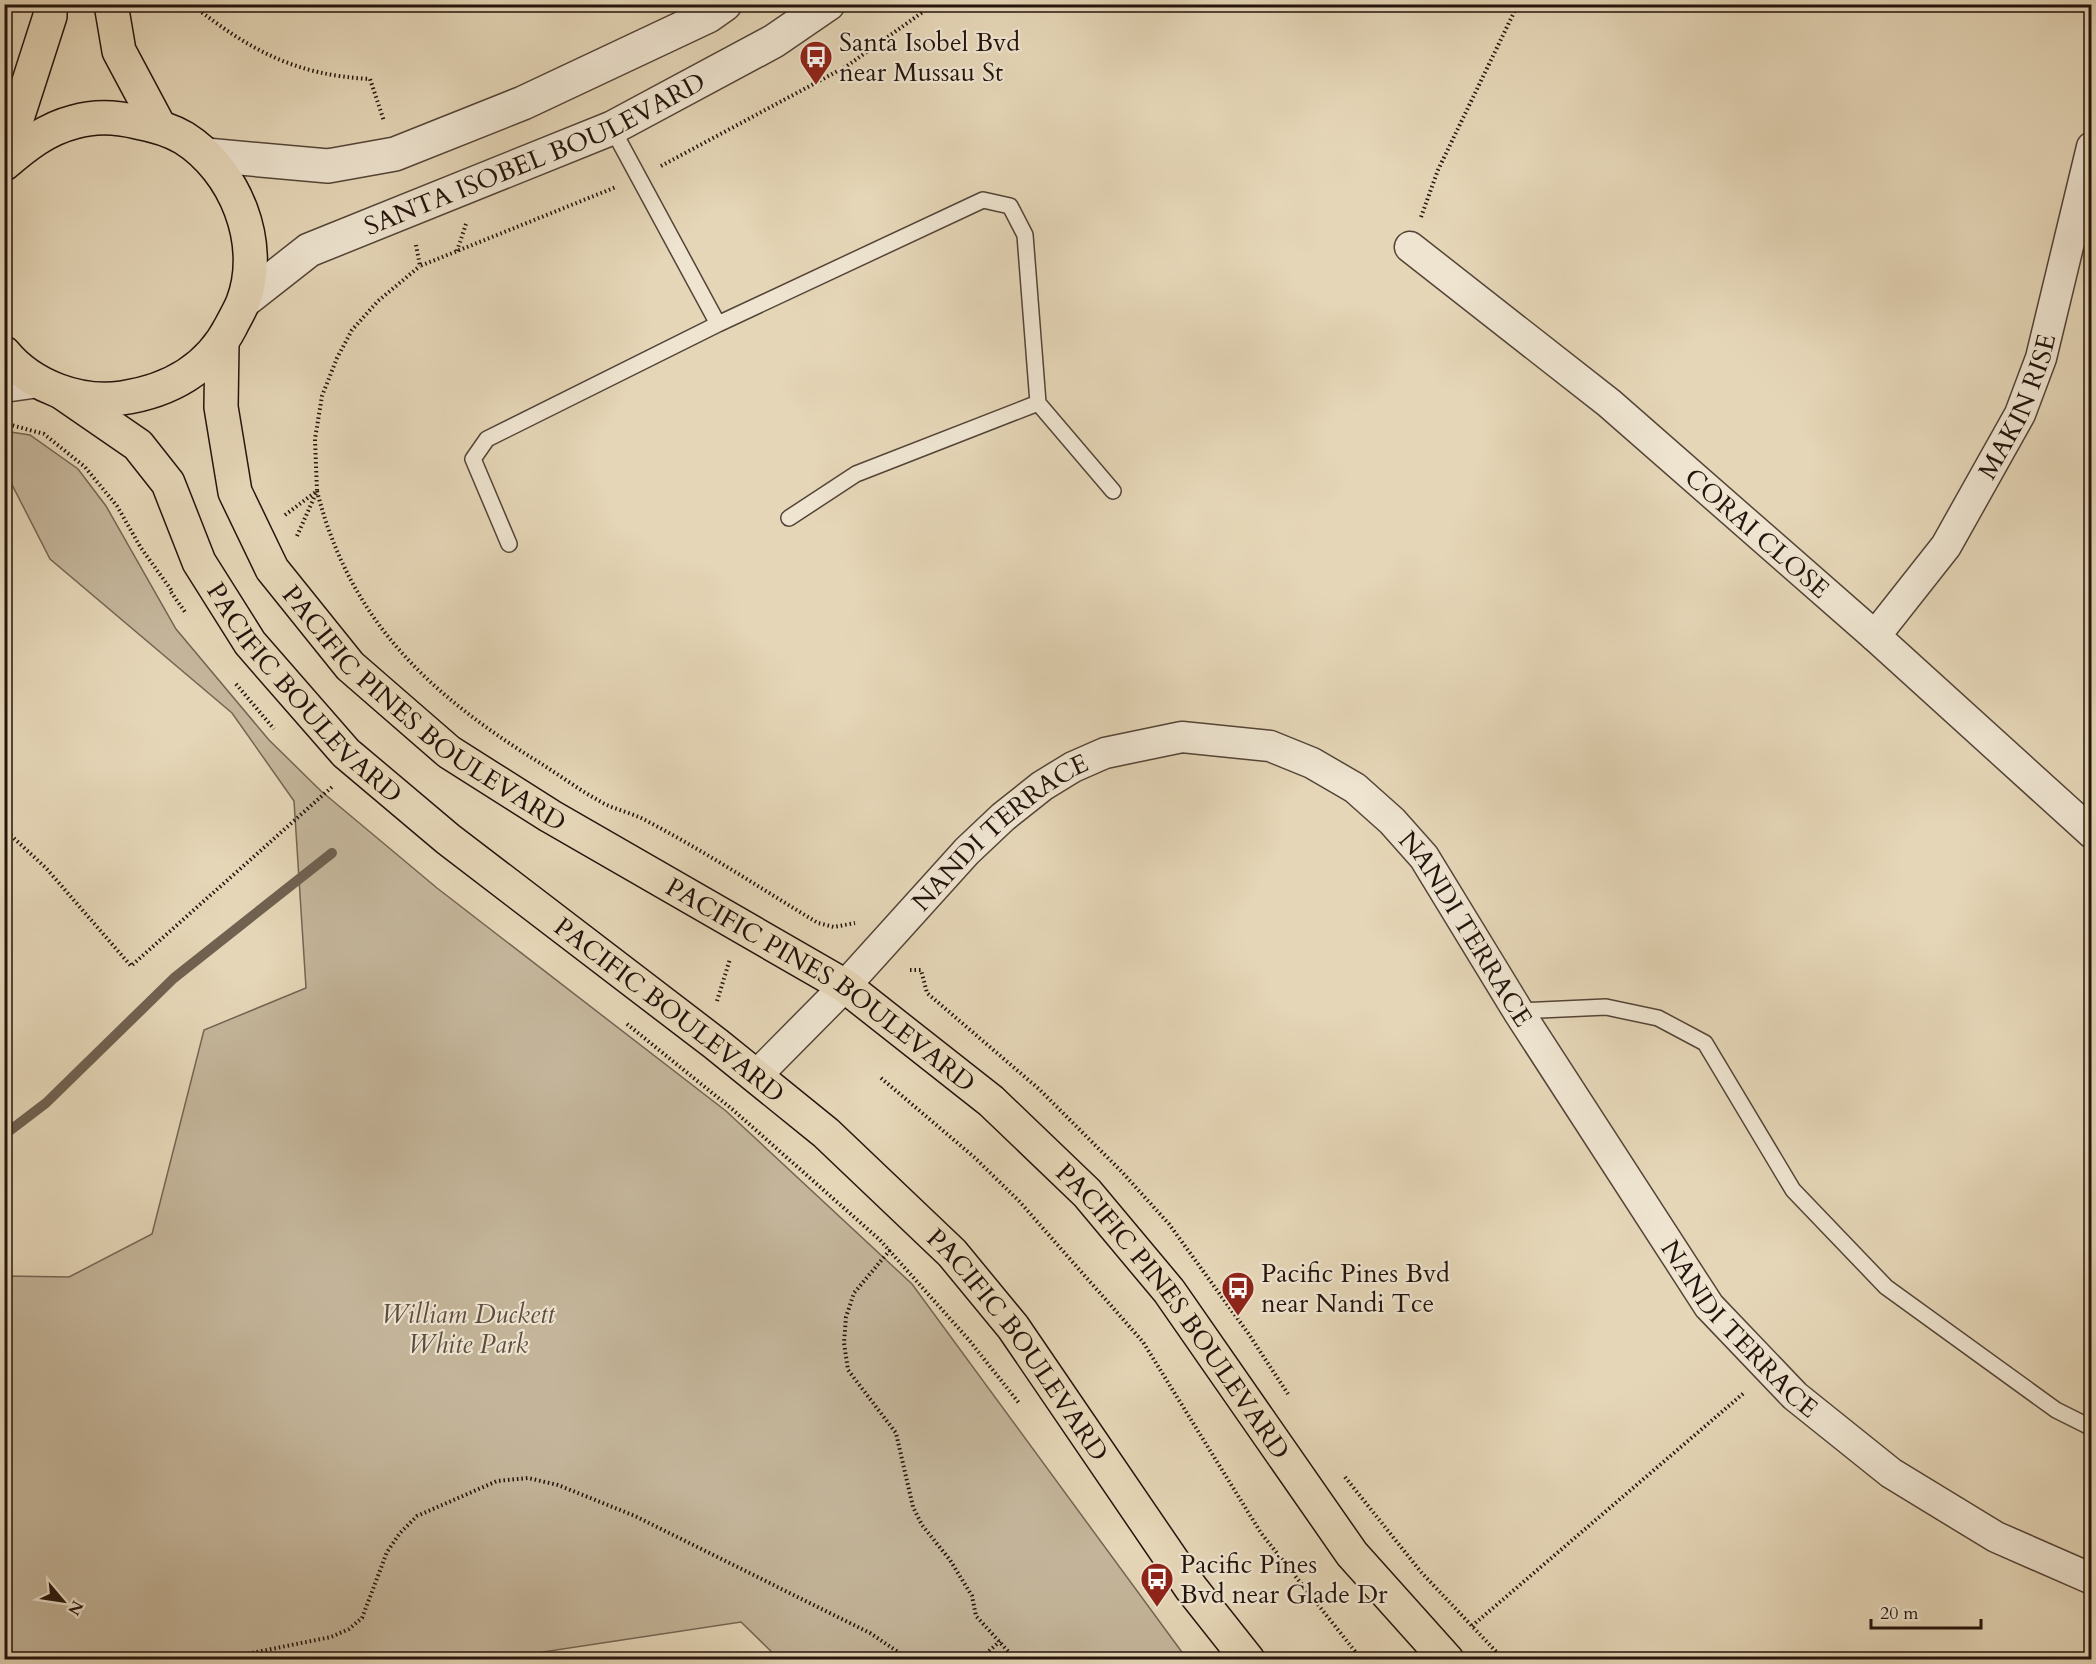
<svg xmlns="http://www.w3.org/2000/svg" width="2096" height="1664" font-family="Cardo,serif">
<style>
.green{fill:#c4b59a;stroke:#746453;stroke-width:1.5}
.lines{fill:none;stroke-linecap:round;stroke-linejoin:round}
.stream{stroke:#706150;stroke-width:10}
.service-casing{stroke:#544437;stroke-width:18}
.minor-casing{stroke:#544437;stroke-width:33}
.tertiary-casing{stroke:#544437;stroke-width:36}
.primary-casing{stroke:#24140c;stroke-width:36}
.path{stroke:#24140c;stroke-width:4;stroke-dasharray:1.5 3;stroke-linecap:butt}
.service{stroke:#eee4d0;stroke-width:15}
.minor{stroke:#eee4d0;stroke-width:30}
.tertiary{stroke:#eee4d0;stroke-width:33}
.primary{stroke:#e5d6b7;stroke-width:33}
.labels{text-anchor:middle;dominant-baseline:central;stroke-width:4.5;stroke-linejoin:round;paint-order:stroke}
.poi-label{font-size:26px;fill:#24140c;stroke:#eee4d0;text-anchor:start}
.street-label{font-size:26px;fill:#24140c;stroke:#eee4d0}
.park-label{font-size:26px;font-style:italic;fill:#5c4c3e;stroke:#eee4d0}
</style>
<rect width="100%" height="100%" fill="#e5d6b7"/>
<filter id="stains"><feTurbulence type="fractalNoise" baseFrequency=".00333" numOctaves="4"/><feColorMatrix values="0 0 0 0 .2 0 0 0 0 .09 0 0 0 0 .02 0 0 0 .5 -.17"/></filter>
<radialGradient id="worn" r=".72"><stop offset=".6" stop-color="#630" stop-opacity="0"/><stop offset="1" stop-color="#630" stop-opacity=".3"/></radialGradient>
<path class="green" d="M4 431 30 435 78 469 106 506 176 629 269 740 321 791 437 888 726 1111 912 1284 1187 1659H779L741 1622 497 1659H5V1276L69 1277 152 1234 204 1030 306 988 294 801 232 713 50 559 5 471Z"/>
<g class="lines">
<path class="stream" d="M4 1135 46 1103 174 978 332 853"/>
<g class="service-casing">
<path id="service" d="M612 128 718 324
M1038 403 1113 491
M509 544 473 459 487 439 718 324 983 200 1010 206 1025 235 1038 403 856 474 789 518
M1518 1011 1606 1007 1658 1018 1705 1043 1793 1190 1886 1287 2056 1410 2092 1428"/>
</g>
<g class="minor-casing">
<g id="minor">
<path id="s1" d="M1410 247 1609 403 1875 636 2092 833"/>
<path d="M4 387 39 382"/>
<path id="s2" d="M1875 636 1946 546 2020 414 2041 358 2092 147"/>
<path id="s3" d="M756 1076 845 986 967 851 1003 817 1042 786 1073 767 1105 753 1182 737 1270 746 1312 763 1355 788 1392 821 1424 857 1518 1011 1709 1306 1795 1396 1891 1473 1996 1537 2092 1579"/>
</g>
</g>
<g class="tertiary-casing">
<g id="tertiary">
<path d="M206 155 328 166 395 154 523 103 708 16 725 4"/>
<path id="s4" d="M244 301 309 250 612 128 774 41 828 4"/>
</g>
</g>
<g class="primary-casing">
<g id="primary">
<path d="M111 4 119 51 159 126"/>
<path d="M4 159 50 16V4"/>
<path d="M4 164C25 146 46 129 74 122 94 116 117 117 137 122 153 125 169 129 184 138 235 170 265 243 243 302 240 310 235 318 231 326 209 369 169 391 122 398 80 404 32 387 4 353"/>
<path id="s5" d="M222 343 221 407 235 492 272 569 350 666 449 752 550 816 845 986 991 1101 1087 1193 1169 1291 1352 1554 1447 1660"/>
<path id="s6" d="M64 394 138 445 168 483 199 562 250 643 346 753 448 839 716 1044 826 1133 952 1253 1013 1327 1191 1588 1248 1660"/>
</g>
</g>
<path class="path" d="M191 4C250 50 294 75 370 79L384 121
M4 26 11 4
M661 166 847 66 934 4
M1421 217 1438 170 1518 4
M416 245 420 266 616 187
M457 251 466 224
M4 423 44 434 85 467 117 506 141 548 172 591
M317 491C350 621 429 694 540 763 561 776 582 792 605 804 617 810 631 813 643 819 703 850 760 888 818 923L834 927 855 923
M285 515 317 491 315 439 322 396 337 358 352 330 378 301 420 266
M297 536 317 491
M171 592 185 612
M236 684 274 729
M4 829 46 868 131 966 332 787
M910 970H921L927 993 1039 1089 1122 1172 1169 1224 1248 1333 1288 1394
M717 1001 730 959
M627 1024 732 1109 880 1240 969 1340 1019 1403
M881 1078 974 1157 1019 1201 1143 1342 1261 1533 1362 1660
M890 1250 854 1293 846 1317 844 1343 848 1370 896 1433 913 1507 922 1525 950 1560 972 1596 976 1616 1016 1660
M1345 1477 1421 1572 1504 1660
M1472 1626 1745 1392
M217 1660 331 1637 349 1629 362 1618 387 1552 400 1533 417 1516 497 1481 528 1478 558 1485 635 1516 870 1633 910 1660
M979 1660 1000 1641"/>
<use href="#service" class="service"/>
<use href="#minor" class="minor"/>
<use href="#tertiary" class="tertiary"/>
<use href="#primary" class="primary"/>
</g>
<defs>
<g id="bus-pin" transform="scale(1.725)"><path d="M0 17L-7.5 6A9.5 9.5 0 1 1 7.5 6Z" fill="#8f2418" stroke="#eee4d0"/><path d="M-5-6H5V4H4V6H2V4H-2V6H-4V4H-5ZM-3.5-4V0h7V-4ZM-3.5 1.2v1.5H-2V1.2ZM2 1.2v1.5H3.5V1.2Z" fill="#fff"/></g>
</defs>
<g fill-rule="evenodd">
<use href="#bus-pin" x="816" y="57"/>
<use href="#bus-pin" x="1238" y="1288"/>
<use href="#bus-pin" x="1157" y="1579"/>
</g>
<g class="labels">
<g class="poi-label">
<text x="839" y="42">Santa Isobel Bvd<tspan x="839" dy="30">near Mussau St</tspan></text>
<text x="1261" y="1273">Pacific Pines Bvd<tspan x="1261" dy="30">near Nandi Tce</tspan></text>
<text x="1180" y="1564">Pacific Pines<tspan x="1180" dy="30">Bvd near Glade Dr</tspan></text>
</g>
<g class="street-label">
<text stroke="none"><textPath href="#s4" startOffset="328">SANTA ISOBEL BOULEVARD</textPath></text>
<text stroke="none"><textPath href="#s2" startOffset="272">MAKIN RISE</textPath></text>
<text stroke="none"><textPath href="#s1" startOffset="450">CORAI CLOSE</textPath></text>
<text stroke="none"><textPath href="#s6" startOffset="392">PACIFIC BOULEVARD</textPath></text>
<text stroke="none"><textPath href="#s5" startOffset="444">PACIFIC PINES BOULEVARD</textPath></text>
<text stroke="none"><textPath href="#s3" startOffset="346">NANDI TERRACE</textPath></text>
<text stroke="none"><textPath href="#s3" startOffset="922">NANDI TERRACE</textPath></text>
<text stroke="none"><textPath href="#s5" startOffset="930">PACIFIC PINES BOULEVARD</textPath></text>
<text stroke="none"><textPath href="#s6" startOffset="878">PACIFIC BOULEVARD</textPath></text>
<text stroke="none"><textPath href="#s5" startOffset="1416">PACIFIC PINES BOULEVARD</textPath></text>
<text stroke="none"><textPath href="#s3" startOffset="1408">NANDI TERRACE</textPath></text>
<text stroke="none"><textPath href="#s6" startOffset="1364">PACIFIC BOULEVARD</textPath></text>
</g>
<g class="park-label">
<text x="468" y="1314">William Duckett<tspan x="468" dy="30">White Park</tspan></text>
</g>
</g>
<rect width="2096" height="1664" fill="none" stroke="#e5d6b7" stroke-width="24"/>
<rect x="6" y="6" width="2084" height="1652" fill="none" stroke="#24140c" stroke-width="3"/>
<rect x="12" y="12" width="2072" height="1640" fill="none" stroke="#24140c" stroke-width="1.5"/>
<g transform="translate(63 1601) rotate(119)" stroke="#eee4d0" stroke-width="4.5" paint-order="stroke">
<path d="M0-4.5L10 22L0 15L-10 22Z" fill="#24140c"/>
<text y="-9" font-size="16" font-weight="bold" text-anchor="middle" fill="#24140c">N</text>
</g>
<path d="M1871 1619v9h110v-9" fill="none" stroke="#24140c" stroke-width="3"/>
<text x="1880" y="1619" font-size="18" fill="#24140c" stroke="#eee4d0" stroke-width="4.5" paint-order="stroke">20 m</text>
<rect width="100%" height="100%" filter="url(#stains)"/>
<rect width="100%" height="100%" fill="url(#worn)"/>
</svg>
